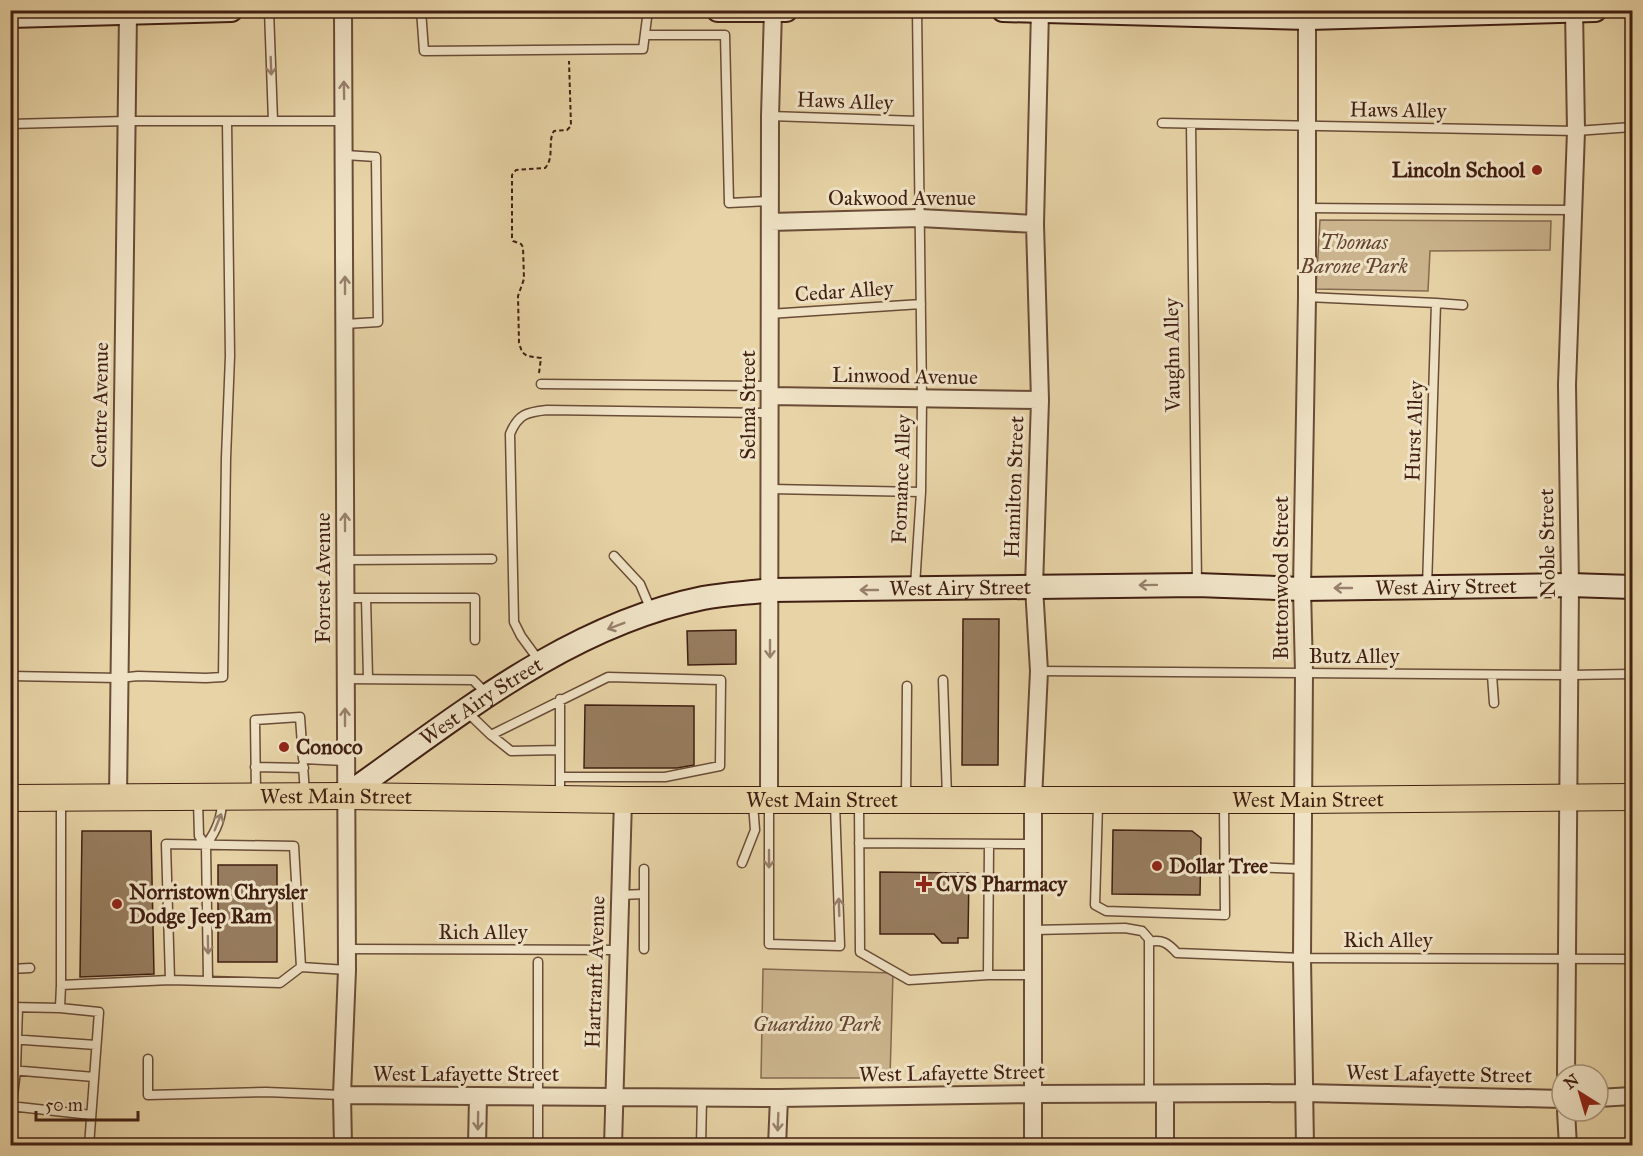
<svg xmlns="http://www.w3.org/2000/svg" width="1643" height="1156" font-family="'IM FELL Great Primer',serif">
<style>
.green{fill:#cbb48d;stroke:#866a50;stroke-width:1.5}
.building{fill:#977d5f;stroke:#411f12;stroke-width:1.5}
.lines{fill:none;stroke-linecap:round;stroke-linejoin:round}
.lane-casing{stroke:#6a4c37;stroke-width:11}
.street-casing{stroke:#6a4c37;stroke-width:20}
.secondary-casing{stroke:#411f12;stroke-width:26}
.primary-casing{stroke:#411f12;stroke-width:28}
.path{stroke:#411f12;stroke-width:2;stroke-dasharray:4.5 3;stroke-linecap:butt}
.lane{stroke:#efe2c5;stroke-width:8}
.street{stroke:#efe2c5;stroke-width:16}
.secondary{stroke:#efe2c5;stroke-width:22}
.primary{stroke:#e7d3a6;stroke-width:26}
.oneway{stroke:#98806c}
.poi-dot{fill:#8f2418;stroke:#efe2c5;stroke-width:2}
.labels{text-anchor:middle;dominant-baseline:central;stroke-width:6;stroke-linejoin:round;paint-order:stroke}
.street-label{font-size:21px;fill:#411f12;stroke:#efe2c5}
.poi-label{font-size:21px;font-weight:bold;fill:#411f12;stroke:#efe2c5;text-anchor:start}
.park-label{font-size:21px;font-style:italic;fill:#644431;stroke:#efe2c5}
</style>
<rect width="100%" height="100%" fill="#e7d3a6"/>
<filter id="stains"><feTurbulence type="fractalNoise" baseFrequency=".00333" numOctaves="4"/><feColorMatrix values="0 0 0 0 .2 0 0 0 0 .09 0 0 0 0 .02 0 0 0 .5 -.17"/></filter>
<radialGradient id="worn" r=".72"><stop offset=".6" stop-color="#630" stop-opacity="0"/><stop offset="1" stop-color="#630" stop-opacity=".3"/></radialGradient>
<path class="green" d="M1320 220 1551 221 1550 250 1430 251 1428 291 1316 289Z
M763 969 893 973 890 1078H761Z"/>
<path class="building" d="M963 619H999L998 765H962Z
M736 630V664L688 665 687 631Z
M585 705 694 706V765L677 768H584Z
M1113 830 1192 831 1201 838 1200 895 1112 894Z
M82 831H151L154 974 80 977Z
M218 865H277V962H218Z
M880 872 969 873 968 938H958V943H942L934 934H880Z"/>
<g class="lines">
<g class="lane-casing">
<path id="lane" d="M269 10 273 121
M421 10 424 51 643 49 648 10
M645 35H725L729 203 770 201
M770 116 918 121
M1162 123 1576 131 1632 127
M10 124 127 121H345
M1191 124 1197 584
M10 127 13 290 10 558
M345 155 376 157 378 322 345 324
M1307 208 1573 210
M1307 297 1436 303
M769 314 921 304
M541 384 770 386
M771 489 921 492
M614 556 640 584 651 610
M345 560 492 559
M915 586 921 492 922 399 917 10
M1427 587 1436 303 1463 305
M345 598H475V640
M366 598 368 678
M540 662 521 636 514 622 510 434C518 414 527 412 547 410L770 413
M1039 671 1569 675 1632 674
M1492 675 1494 703
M10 676 119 678 138 676 206 678 223 677 226 458 230 356 227 121
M345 679 473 680 488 695
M943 680 947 797
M466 711 491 735 608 677 721 680 720 766 665 777H561
M491 735 511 751 559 750
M303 765 305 794
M255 767 304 768
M256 794 255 720 300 717 303 759 345 761
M906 797 907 686
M560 798V699
M61 801V985L170 980
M198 801 199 836 206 845 208 981
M769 804V944L840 946 835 804
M859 804 860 952 909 980 988 975 989 845
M1098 804 1095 905 1106 911 1225 915 1224 804
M859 843 1033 844
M206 845C217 830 222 817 222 799
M742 863 755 830 753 804
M1224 866 1302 869
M620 895 644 894
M1033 930 1125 928 1142 931 1149 939V1094
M1149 942C1162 939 1168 943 1177 953L1302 958 1632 959
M347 949 618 950
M644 949V869
M538 962V1146
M301 967 280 983 170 980 166 844 294 846 301 967 347 970
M10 969 30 968
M988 975H1033
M10 1007 60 1008 99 1012 89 1146
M60 1008 61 985
M10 1039 96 1045
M148 1059V1095L266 1092 342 1095
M11 1070 94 1077
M10 1106 91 1115
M10 1119 16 1071 18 1007
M701 1146 702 1098"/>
</g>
<g class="street-casing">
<path id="street" d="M770 222 920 218 1035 224
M770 396 1040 400
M118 797 128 13
M769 800 770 116 773 10
M1566 1075 1570 585 1567 385 1576 131 1574 10
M342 1095 779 1098 1033 1094 1305 1093 1562 1099
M1598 1098 1632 1096
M1566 1111 1568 1146
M343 1146 342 1095 347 970 343 10
M477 1146 478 1097
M613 1146 623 800
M777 1146 779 1098
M1033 1146V800L1039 671 1034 587 1040 400 1035 224 1040 10
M1165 1146V1094
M1305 1146 1302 958 1304 673 1302 589 1307 297V10"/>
</g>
<g class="secondary-casing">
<g id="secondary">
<path d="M718 10H786"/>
<path d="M1003 10 1308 18 1595 10"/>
<path d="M10 16 231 10"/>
<path id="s1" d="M345 796C456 718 566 626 703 598 725 594 748 593 771 590L1197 585 1302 589 1570 585 1632 587"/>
</g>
</g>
<g class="primary-casing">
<g id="primary">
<path id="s2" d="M10 798 345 796 623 800H1302L1632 797"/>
</g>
</g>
<path class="path" d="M539 373 541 358 527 356 522 352 519 343 518 296 524 279 523 247 521 244 513 241 512 238V175L516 170 545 168C555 157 547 142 554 131L567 130 571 126 569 61"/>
<use href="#lane" class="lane"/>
<use href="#street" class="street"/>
<use href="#secondary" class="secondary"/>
<use href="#primary" class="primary"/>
</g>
<defs><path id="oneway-shaft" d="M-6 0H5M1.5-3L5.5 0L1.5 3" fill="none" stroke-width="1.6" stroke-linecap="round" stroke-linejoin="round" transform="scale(1.5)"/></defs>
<g class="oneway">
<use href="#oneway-shaft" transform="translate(271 66) rotate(88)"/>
<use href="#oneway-shaft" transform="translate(344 90) rotate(-91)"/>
<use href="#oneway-shaft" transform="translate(345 285) rotate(-90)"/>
<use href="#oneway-shaft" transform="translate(345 522) rotate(-90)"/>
<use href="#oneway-shaft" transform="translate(1148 585) rotate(179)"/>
<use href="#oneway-shaft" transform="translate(1343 588) rotate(180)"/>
<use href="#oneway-shaft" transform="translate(869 590) rotate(180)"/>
<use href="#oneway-shaft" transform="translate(616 626) rotate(159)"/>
<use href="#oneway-shaft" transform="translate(770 649) rotate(90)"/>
<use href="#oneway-shaft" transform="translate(345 717) rotate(-90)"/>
<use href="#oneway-shaft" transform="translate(218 822) rotate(-68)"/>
<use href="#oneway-shaft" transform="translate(769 859) rotate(90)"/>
<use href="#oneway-shaft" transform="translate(839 907) rotate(-92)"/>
<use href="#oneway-shaft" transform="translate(208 945) rotate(89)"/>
<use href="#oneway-shaft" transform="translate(478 1121) rotate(91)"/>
<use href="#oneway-shaft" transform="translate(778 1122) rotate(92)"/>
</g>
<g class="poi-dot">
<circle cx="1537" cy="170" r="6"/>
<circle cx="284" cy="747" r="6"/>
<circle cx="1157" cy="866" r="6"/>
<path d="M921 875h6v6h6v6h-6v6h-6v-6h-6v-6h6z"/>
<circle cx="117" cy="904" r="6"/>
</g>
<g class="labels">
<g class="street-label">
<text transform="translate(845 101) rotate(2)">Haws Alley</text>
<text transform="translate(1398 110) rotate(1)">Haws Alley</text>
<text x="902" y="198">Oakwood Avenue</text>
<text transform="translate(844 291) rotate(-4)">Cedar Alley</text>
<text transform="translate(1172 355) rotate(-91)">Vaughn Alley</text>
<text transform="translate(905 376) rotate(1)">Linwood Avenue</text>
<text transform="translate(100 405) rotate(-89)">Centre Avenue</text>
<text transform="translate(748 405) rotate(-90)">Selma Street</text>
<text transform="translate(1414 431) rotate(-88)">Hurst Alley</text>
<text transform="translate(901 479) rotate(-88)">Fornance Alley</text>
<text transform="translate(1014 487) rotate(-88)">Hamilton Street</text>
<text transform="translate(1547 543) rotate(-91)">Noble Street</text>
<text transform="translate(323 578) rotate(-90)">Forrest Avenue</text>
<text transform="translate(1281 578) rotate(-90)">Buttonwood Street</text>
<text stroke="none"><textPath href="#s1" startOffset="1156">West Airy Street</textPath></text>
<text stroke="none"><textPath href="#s1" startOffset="670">West Airy Street</textPath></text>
<text x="1354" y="656">Butz Alley</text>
<text stroke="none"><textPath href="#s1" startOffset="166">West Airy Street</textPath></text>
<text stroke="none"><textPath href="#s2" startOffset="326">West Main Street</textPath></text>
<text stroke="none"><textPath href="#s2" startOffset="812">West Main Street</textPath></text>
<text stroke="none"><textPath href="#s2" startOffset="1298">West Main Street</textPath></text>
<text x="483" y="932">Rich Alley</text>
<text x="1388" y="940">Rich Alley</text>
<text transform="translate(595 972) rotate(-88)">Hartranft Avenue</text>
<text transform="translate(952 1073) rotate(-1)">West Lafayette Street</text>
<text x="466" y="1074">West Lafayette Street</text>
<text transform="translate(1439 1074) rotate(1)">West Lafayette Street</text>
</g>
<g class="poi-label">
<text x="1525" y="170" text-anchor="end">Lincoln School</text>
<text x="296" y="747">Conoco</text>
<text x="1169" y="866">Dollar Tree</text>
<text x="936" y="884">CVS Pharmacy</text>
<text x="129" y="892">Norristown Chrysler<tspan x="129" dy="24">Dodge Jeep Ram</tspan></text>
</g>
<g class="park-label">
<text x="1354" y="242">Thomas<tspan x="1354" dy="24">Barone Park</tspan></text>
<text x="817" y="1024">Guardino Park</text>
</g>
</g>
<rect width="1643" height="1156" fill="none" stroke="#e7d3a6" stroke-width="36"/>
<rect x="12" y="12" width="1619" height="1132" fill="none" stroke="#411f12" stroke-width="3"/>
<rect x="18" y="18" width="1607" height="1120" fill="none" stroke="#411f12" stroke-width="1.5"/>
<g transform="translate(1580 1093) rotate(323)"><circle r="28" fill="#efe2c5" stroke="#a9947d" stroke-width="1.5"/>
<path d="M0-4.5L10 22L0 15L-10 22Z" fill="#8f2418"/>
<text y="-9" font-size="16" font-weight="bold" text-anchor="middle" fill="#411f12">N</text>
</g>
<path d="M36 1111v9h102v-9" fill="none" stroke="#411f12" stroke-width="3"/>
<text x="45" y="1111" font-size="18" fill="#411f12" stroke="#efe2c5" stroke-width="4.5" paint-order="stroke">50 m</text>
<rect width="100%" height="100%" filter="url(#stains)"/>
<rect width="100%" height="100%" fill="url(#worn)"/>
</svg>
